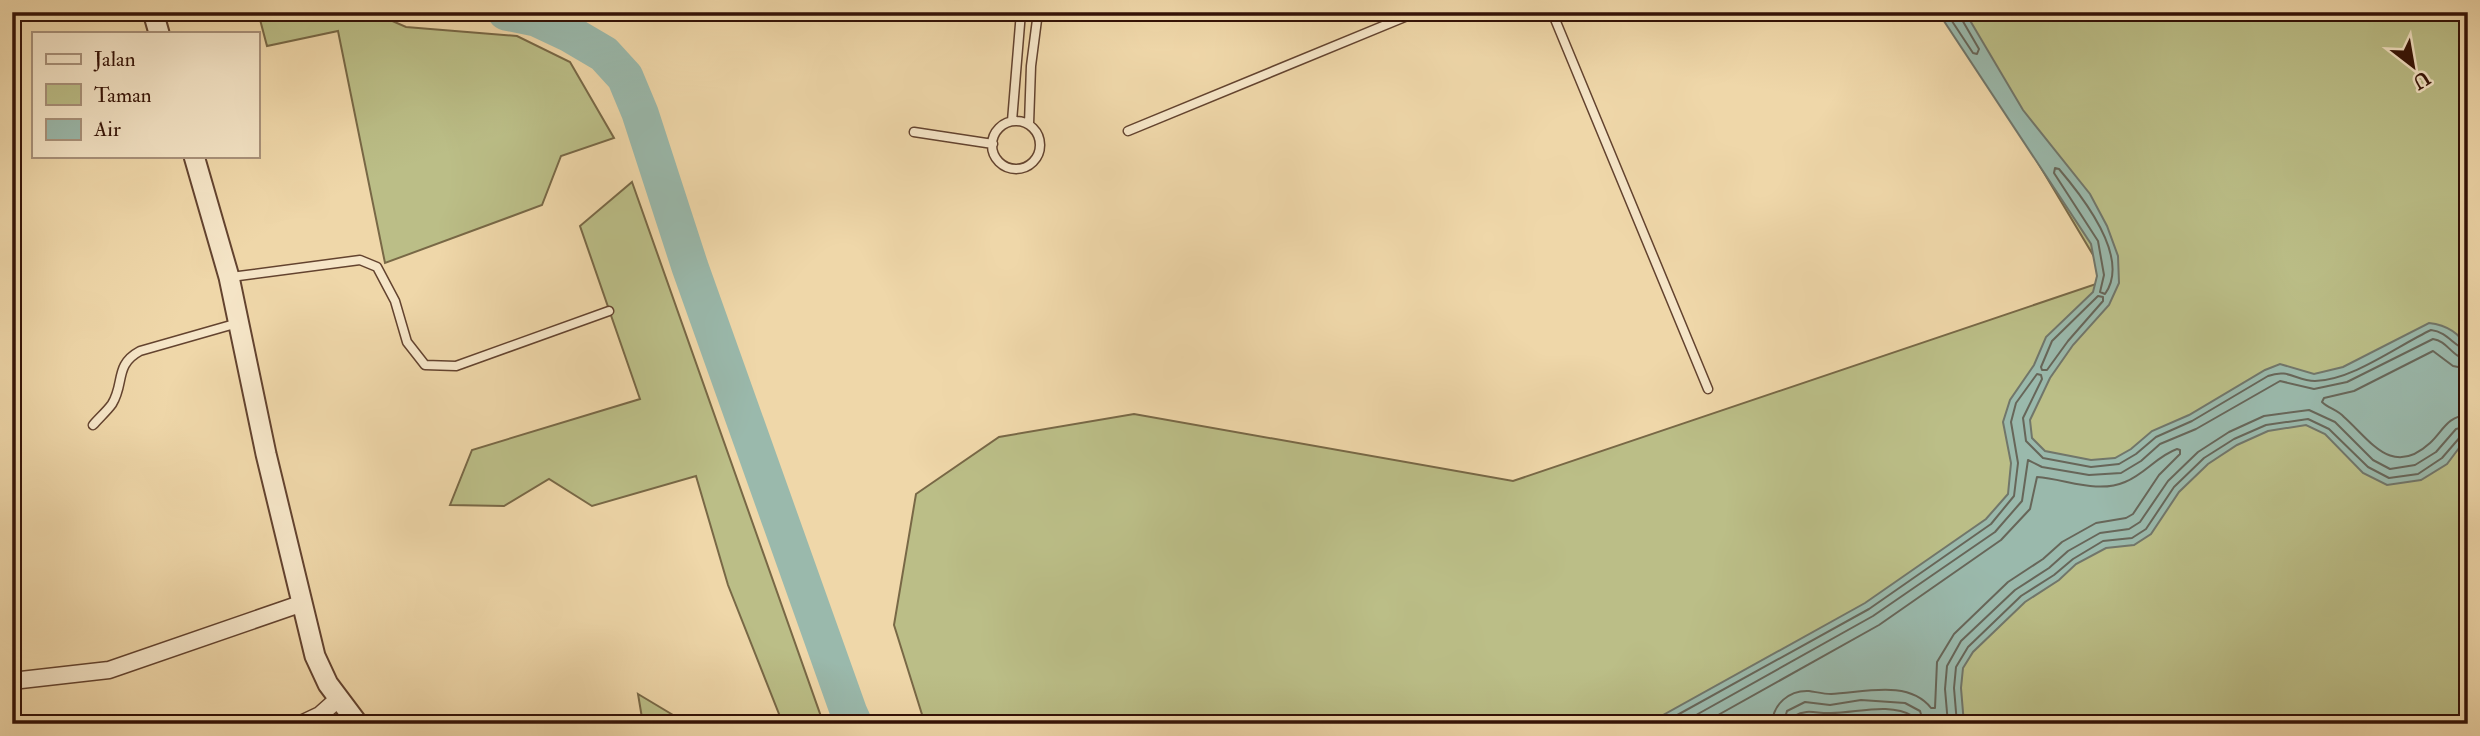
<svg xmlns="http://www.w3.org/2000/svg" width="2480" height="736" font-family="'IM FELL Double Pica',serif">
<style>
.green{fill:#bbbe87;stroke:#786846;stroke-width:2}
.water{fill:#9ab9ac;stroke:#71766a;stroke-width:2}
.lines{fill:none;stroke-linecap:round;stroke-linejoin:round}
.shore{stroke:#676659;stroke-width:2}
.river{stroke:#9ab9ac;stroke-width:37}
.service-casing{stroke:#63432f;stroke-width:11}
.minor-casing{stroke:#63432f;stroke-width:19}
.tertiary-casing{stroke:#63432f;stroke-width:23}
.service{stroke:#f5e5c7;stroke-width:8}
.minor{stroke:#f5e5c7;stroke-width:16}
.tertiary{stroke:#f5e5c7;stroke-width:19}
</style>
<rect width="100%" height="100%" fill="#efd7a9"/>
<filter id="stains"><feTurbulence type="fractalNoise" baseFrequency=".00286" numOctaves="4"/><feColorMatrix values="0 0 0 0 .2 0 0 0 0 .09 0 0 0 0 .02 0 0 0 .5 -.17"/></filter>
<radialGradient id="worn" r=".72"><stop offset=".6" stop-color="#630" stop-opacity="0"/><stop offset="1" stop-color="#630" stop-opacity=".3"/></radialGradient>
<path class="green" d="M258 12H372L406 27 517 36 570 62 614 138 561 156 542 205 385 263 338 31 267 46Z
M1948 12H2468V724H925L894 625 916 494 999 437 1134 414 1513 481 2108 280Z
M632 182 823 722 824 724H783L728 585 696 476 592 506 549 479 504 506 450 505 472 450 640 399 580 226Z
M638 694 688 724H643Z"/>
<path class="water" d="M1938 12H1965L2023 110 2090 194 2107 226 2118 256 2119 283 2109 305 2073 345 2050 378 2030 420 2032 438 2045 451 2091 460 2115 458 2131 449 2152 431 2189 415 2265 370 2280 364 2314 374 2343 367 2429 323C2447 325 2460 333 2468 349V436L2447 464 2421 480 2387 485 2363 473 2325 434 2306 425 2268 431 2237 445 2208 464 2179 492 2151 534 2134 545 2106 548 2076 564 2059 580 2025 602 1973 652 1963 668 1961 688 1964 724H1915L1902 718 1860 716 1830 721 1806 717 1792 724H1647L1865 603 1986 519 2008 494 2011 463 2003 422 2010 400 2034 365 2046 337 2093 292 2097 276 2091 244Z"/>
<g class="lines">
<path class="shore" d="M1946 12 1973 53 1977 54 1979 49 1961 18 1960 12
M2055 168 2059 169C2082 196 2131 258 2105 294L2100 292 2104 275 2098 241 2054 173Z
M2098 296 2103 297V301L2068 341 2047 370H2042L2041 367 2052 341Z
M2468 369 2453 366 2433 351 2354 391 2324 398 2322 402C2328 408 2338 410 2344 417 2371 441 2392 478 2430 443 2443 431 2447 416 2468 415
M1661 724 1869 609 1991 524 2014 496 2018 463 2011 422 2016 403 2037 374 2041 375 2042 379 2023 418 2026 441 2043 458 2091 467 2119 464 2136 454 2156 437 2192 421 2268 376C2289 368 2296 381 2315 381 2353 380 2397 346 2431 330 2449 332 2454 348 2468 350
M1680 724 1873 616 1995 532 2022 501 2028 460 2042 467 2089 475 2121 473 2141 461 2160 444 2196 429 2280 381 2314 389 2347 382 2433 339C2448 341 2452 358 2468 359
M1702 724 1879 625 2001 540 2030 509 2037 477C2066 479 2097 494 2125 482 2145 474 2157 456 2177 449L2180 450V454L2159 475 2133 514 2126 518 2096 523 2062 542 2043 559 2008 582 1954 634 1937 662 1935 708H1931C1908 679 1862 693 1831 694 1824 694 1816 692 1809 691 1789 690 1773 704 1772 724
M1783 724 1787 711 1805 702 1830 705 1861 700 1905 703 1920 711 1924 724
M1792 724 1794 716C1808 708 1817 714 1831 713 1857 713 1889 702 1913 716L1915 724
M1948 724 1945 689 1947 666 1961 641 2015 590 2049 568 2068 551 2100 533 2129 529 2140 522 2168 481 2198 452 2229 432 2264 416 2309 410 2335 422 2373 460 2390 469 2415 465 2436 452 2456 429 2468 426
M1957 724 1954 688 1956 667 1968 647 2021 596 2054 575 2073 559 2103 541 2132 538 2146 529 2174 487 2204 458 2234 439 2266 425 2308 419 2329 429 2368 467 2389 478 2418 474 2442 458 2461 436 2468 434"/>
<path class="river" d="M506 12 536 18 570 34 604 54 625 77 640 113 690 267 849 713 854 724"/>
<g class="service-casing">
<path id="service" d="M1552 12 1708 389
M1012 121 1021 12
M992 145a24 24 0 1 1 48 0a24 24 0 1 1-48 0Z
M1029 124 1031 66 1038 12
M1128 131 1417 12
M914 132 993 144
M231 277 360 260 377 267 395 301 407 342 425 365 456 366 609 311
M93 425C99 418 107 411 112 404 125 383 114 365 140 351L238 323"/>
</g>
<g class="minor-casing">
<path id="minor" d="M12 681 109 670 300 604
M301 724 320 715 338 699"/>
</g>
<g class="tertiary-casing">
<path id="tertiary" d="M153 12 159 33
M194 156 229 277 266 454 315 656 328 684 358 724"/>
</g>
<use href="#service" class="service"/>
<use href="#minor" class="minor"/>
<use href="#tertiary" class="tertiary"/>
</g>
<rect width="2480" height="736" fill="none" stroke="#efd7a9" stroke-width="42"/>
<rect x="14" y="14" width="2452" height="708" fill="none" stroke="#341206" stroke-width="3.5"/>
<rect x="21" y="21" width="2438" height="694" fill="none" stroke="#341206" stroke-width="2"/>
<rect x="32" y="32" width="228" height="126" fill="#f5e5c7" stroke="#a8917a" stroke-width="2"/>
<rect x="46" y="54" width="35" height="10" fill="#f5e5c7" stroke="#a8917a" stroke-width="2"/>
<text x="94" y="66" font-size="21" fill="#341206">Jalan</text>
<rect x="46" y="84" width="35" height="21" fill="#bbbe87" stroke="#a8917a" stroke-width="2"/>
<text x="94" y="102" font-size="21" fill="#341206">Taman</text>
<rect x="46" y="119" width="35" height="21" fill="#9ab9ac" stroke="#a8917a" stroke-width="2"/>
<text x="94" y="136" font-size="21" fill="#341206">Air</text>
<g transform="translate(2413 66) rotate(149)" stroke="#f5e5c7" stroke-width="5" paint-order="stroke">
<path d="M0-5L12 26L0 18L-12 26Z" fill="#341206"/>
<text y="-10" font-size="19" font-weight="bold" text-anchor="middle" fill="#341206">U</text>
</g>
<rect width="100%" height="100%" filter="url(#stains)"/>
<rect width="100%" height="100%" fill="url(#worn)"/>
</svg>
